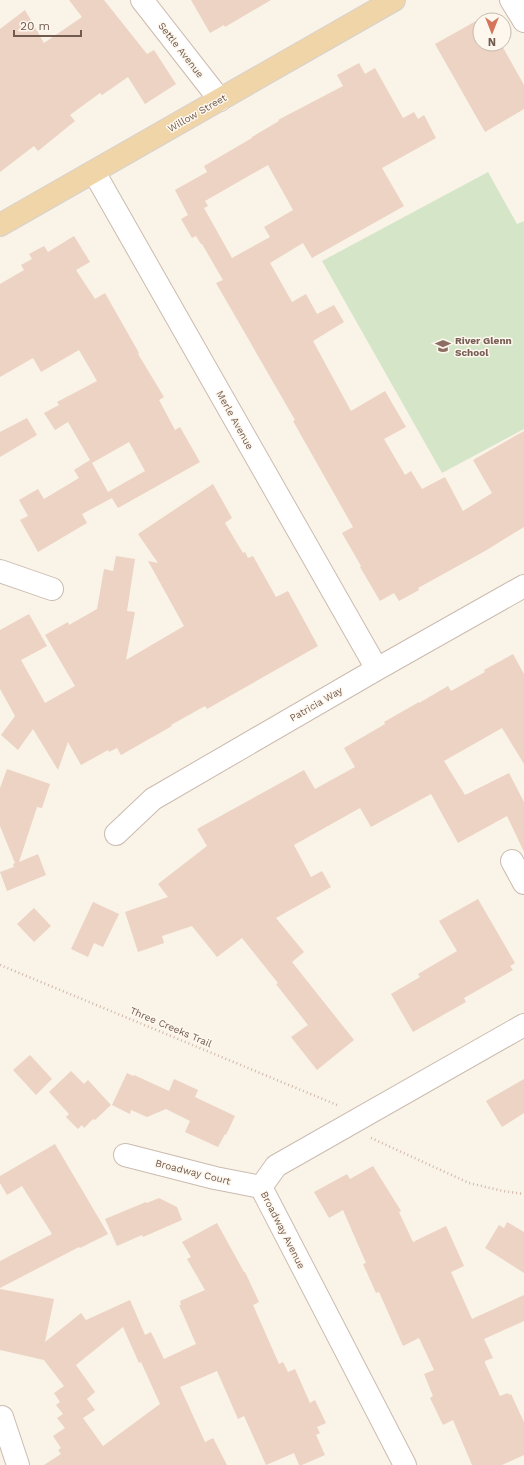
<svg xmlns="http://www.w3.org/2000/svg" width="524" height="1465" font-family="'Work Sans',sans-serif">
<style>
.green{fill:#d5e6c8}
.building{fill:#ecd3c3;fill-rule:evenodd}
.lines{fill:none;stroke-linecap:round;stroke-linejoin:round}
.minor-casing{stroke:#cbbbaf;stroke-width:24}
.major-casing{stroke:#d7d1ce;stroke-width:24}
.path{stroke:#d1b6a6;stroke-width:2.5;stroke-dasharray:1 3;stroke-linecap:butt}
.minor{stroke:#fff;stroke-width:22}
.major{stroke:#f0d5a9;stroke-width:22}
.labels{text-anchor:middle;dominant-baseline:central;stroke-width:3;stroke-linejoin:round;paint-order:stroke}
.street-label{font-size:10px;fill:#715b4f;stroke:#fdf7ee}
.education-label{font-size:10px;font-weight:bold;fill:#785e54;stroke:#fdf7ee;text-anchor:start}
</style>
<rect width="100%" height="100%" fill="#faf3e8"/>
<path class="green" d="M488 172 517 224 524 221V429L442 473 322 261Z"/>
<path class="building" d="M69 0H104L147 54 154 50 176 84 145 104 128 77 102 95 100 93 70 115 75 121 38 151 34 146 0 172V29L25 10 44 43 82 17Z
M191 0H271L225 27 224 25 210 33Z
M485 16 487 20H480V44H501L524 85V109L485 132 435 44Z
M359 63 365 74 375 68 403 118 414 112 418 119 424 115 436 138 382 168 404 206 312 258 303 243 270 263 292 302 306 294 317 314 334 305 344 322 313 341 351 411 385 391 406 427 384 439 405 475 411 471 422 489 445 477 463 511 492 493 473 460 524 431V527L485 551 418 588 419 590 399 601 394 593 380 601 360 567 361 566 342 533 353 527 293 421 295 420 216 283 223 280 202 244H201L196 236 192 238 181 219 188 215 175 190 207 172 204 166 252 138V137L279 121 278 120 343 86 337 75ZM268 165 293 210 264 227 270 237 232 258 204 208 208 206 205 201Z
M74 236 90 262 76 270 95 299 105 293 139 353 138 354 164 397 159 400 175 430 180 427 200 462 118 508 110 495 112 498 82 514 87 523 38 552 20 520 28 516 19 500 38 489 44 499 79 478 74 470 90 460 68 422 55 430 44 413 59 405 57 402 97 381 79 350 41 372 33 358 0 377V284L24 270 21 265 32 259 29 254 44 246 48 252ZM129 442 145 471 108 492 92 463Z
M27 418 37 435 0 457V432Z
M213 484 232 518 225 523 243 553 245 552 248 558 253 556 276 597 288 591 318 646 207 709 205 706 171 725 172 726 121 755 117 748 109 752 108 750 81 765 68 742 58 770 33 729 18 750 1 735 15 716 0 689V630L29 614 47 646 21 660 45 703 75 686 45 635 68 622 69 625 97 609 104 569 113 571 116 556 135 559 127 611 135 612 126 660 184 626 148 561 158 563 138 534Z
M513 654 524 674V764L502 728 444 761 465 795 509 773 524 802V852L507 816 458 843 431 794 371 827 360 808 294 845 311 877 322 871 331 887 276 918 304 952 292 962 354 1040 317 1070 291 1037 308 1025 276 984 278 983 242 938 217 957 192 926 162 936 164 943 138 952 125 912 168 897 158 884 207 846 197 829 304 770 315 789 355 767 344 748 385 724 384 722 419 702V703L448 686 451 691 485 672 484 670Z
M7 769 50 784 42 808 37 807 19 862 38 854 46 875 7 891 0 872 14 867 13 864 15 863 0 826V788Z
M478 899 515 963 510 966 513 970 464 998 466 1002 413 1032 391 994 420 977 418 974 457 951 439 921Z
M93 902 119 914 103 947 94 943 88 957 71 949Z
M34 908 51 926 34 942 17 924Z
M30 1055 52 1079 36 1095 13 1070Z
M71 1071 84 1084 88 1080 111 1105 95 1120 93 1119 84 1128 82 1125 78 1129 66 1117 69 1114 49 1092Z
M127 1073 133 1076 134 1075 169 1091 174 1079 198 1090 195 1097 235 1116 226 1135 225 1134 218 1147 185 1132 190 1121 166 1109 147 1117 131 1110 130 1114 112 1105Z
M524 1079V1113L502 1127 486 1101Z
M55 1144 108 1234 80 1248 79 1247 0 1288V1261L52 1234 22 1186 7 1195 0 1183V1176Z
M373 1166 401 1211 399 1212 413 1242 446 1226 464 1266 451 1272 472 1319 524 1295V1321L484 1339 493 1358 485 1361V1363L500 1396 508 1393 509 1395 511 1394 524 1422V1455L502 1465H472L453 1420 443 1425 430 1398 433 1396 424 1374 434 1370 419 1338 403 1346 379 1292 376 1293 363 1264 366 1263 343 1210 329 1218 314 1192 347 1174 350 1179Z
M159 1198 177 1207 182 1220 143 1237 142 1235 117 1246 105 1219 146 1202 147 1203Z
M507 1222 524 1232V1273L485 1248 499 1225 504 1228Z
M217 1223 244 1272H245L259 1302 253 1305 279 1364 283 1362 288 1372 295 1369 310 1403 315 1400 326 1423 317 1427 320 1433 316 1435 325 1455 302 1465H299L294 1453 266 1465 244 1416 238 1419 217 1371 180 1387 205 1442 213 1438 227 1465H44L61 1454 58 1450 61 1448 53 1436 65 1428 57 1418 63 1414 56 1405 60 1402 54 1393 64 1386 44 1360 0 1350V1289L54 1299 45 1342 81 1313 86 1320 130 1300 145 1335 151 1332 164 1359 196 1344 179 1305H181L180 1301 205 1290 187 1259 191 1257 182 1242ZM123 1327 139 1363 141 1362 160 1404 103 1446 83 1418 95 1410 87 1399 95 1392 76 1365Z"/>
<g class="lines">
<g class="minor-casing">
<path id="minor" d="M142 0 220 100
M511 0 524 21
M94 172 377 669
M0 571 52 589
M116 834 153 799 377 669 524 586
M512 861 524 883
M125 1155 215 1178 261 1187
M2 1417 18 1465
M405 1465 261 1187 276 1166 524 1025"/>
</g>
<g class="major-casing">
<path id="major" d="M0 225 394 0"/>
</g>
<path class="path" d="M0 965 337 1105
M371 1138 469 1183 503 1191 524 1194"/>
<use href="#minor" class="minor"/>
<use href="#major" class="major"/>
</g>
<defs>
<g id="school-bare" transform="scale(1.2)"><path d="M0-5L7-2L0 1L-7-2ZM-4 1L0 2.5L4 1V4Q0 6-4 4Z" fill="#8d6e63" stroke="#fdf7ee" stroke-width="2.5" paint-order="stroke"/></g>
</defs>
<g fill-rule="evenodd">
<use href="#school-bare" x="443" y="346"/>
</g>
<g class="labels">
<g class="street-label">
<text transform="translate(181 50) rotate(52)">Settle Avenue</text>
<text transform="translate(197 113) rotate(-30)">Willow Street</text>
<text transform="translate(235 420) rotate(61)">Merle Avenue</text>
<text transform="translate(316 704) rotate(-30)">Patricia Way</text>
<text transform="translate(171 1027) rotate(23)">Three Creeks Trail</text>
<text transform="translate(193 1172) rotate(14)">Broadway Court</text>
<text transform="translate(283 1230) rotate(63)">Broadway Avenue</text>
</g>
<g class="education-label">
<text x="455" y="340">River Glenn<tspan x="455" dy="12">School</tspan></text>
</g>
</g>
<g transform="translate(492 32) rotate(180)"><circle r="19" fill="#fdf7ee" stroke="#c5b9ae"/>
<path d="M0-3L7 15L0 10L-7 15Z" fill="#d5765c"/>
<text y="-6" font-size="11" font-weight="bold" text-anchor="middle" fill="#715b4f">N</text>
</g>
<path d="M14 30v6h67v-6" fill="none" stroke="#715b4f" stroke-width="2"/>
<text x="20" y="30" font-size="12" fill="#715b4f" stroke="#fdf7ee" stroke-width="3" paint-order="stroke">20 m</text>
</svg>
